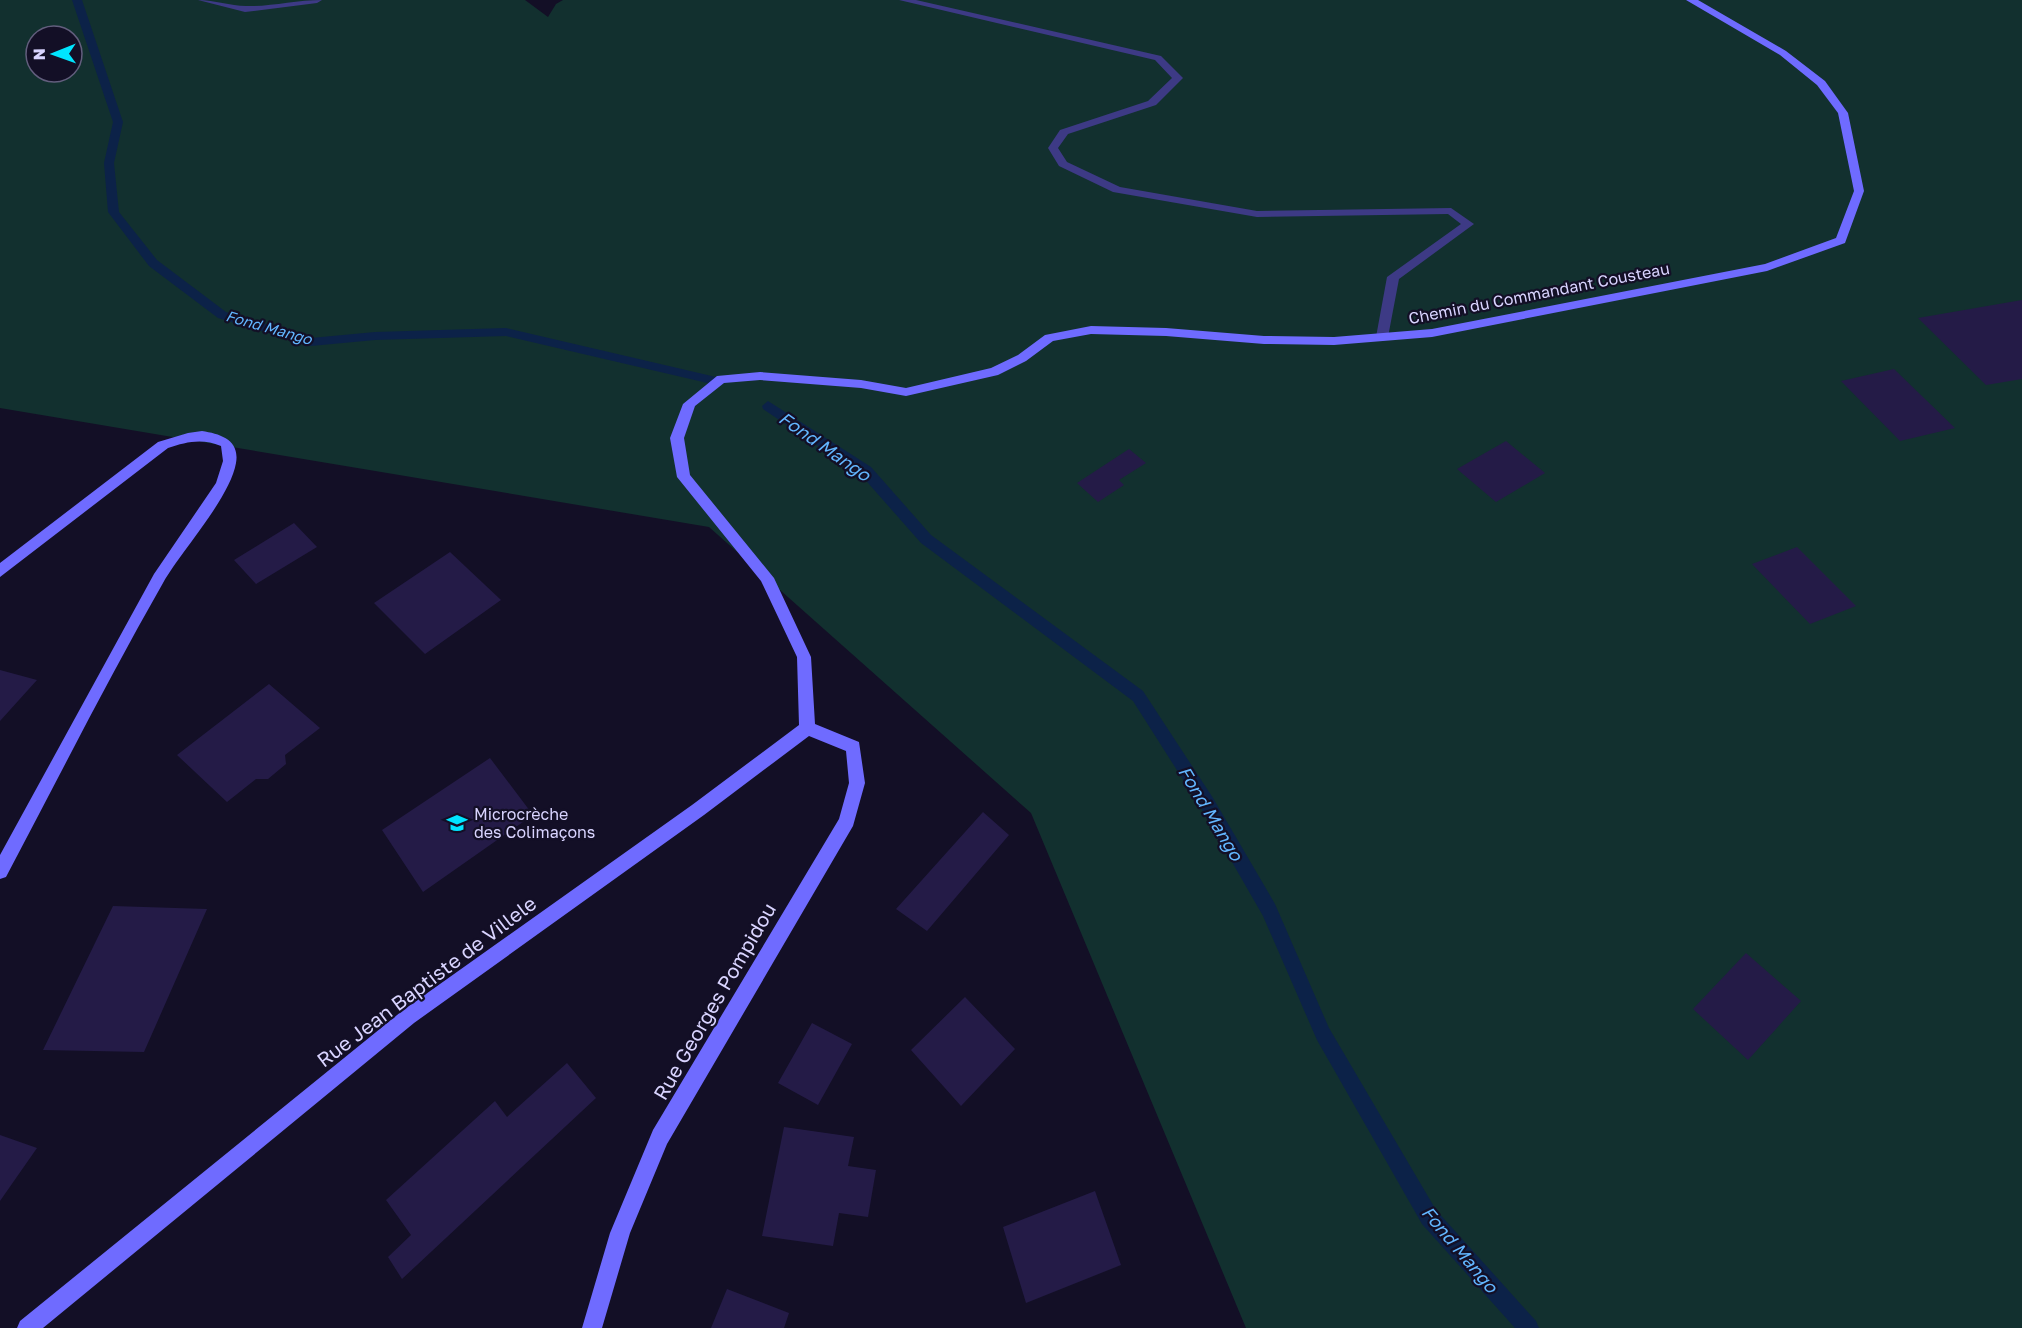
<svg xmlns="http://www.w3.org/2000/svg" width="2022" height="1328" font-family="'Golos Text',sans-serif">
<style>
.green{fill:#12302f;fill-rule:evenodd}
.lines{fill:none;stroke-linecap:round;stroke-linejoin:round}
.stream{fill:#0c2248;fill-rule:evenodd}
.building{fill:#241b47}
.service{fill:#3d3a85;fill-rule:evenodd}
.secondary{fill:#6f6bff;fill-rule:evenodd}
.labels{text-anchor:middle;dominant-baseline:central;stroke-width:4.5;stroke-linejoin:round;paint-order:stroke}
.far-water-label{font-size:15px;font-style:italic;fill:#62b6ff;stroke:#130f26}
.street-label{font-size:16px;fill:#d9d4ff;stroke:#130f26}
.poi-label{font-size:16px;fill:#d9d4ff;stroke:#130f26;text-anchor:start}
.water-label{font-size:18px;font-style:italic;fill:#62b6ff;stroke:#130f26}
.near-street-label{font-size:20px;fill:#d9d4ff;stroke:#130f26}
</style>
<rect width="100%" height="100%" fill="#130f26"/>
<path class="green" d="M0 0H525L548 17 556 4 563 0H2022V1328H1246L1031 813 709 527 0 408ZM36 36H72V72H36Z"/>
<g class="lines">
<path class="stream" d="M72 0H82L123 122 114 163 119 212 157 260 226 312 311 338 375 332 506 328 716 377 722 381 716 385 506 336 375 340 311 346 218 318 149 266 108 212 104 163 113 122Z
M768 401 871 467 931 535 1143 691 1213 798 1275 904 1329 1028 1436 1210 1536 1321 1539 1328H1515L1422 1224 1317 1040 1263 916 1201 808 1133 701 921 543 861 475 763 409 762 406Z"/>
</g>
<path class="building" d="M2022 300V379L1986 385 1918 318Z
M1894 369 1955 428 1900 441 1841 381Z
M1506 441 1545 473 1496 502 1457 469Z
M1129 449 1146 463 1119 480 1124 485 1098 502 1077 483Z
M294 523 317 547 256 584 234 560Z
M1797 547 1856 606 1810 624 1752 564Z
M450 552 501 600 425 654 374 603Z
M0 670 37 680 0 721Z
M269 684 320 728 285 755 286 764 268 779H256L227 802 177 755Z
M490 758 533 815 423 892 382 830Z
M983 812 1009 835 927 931 896 909Z
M113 906 207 909 144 1052 43 1050Z
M1746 953 1801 1001 1748 1060 1693 1009Z
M965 997 1015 1049 961 1106 911 1050Z
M812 1023 852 1044 818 1105 778 1083Z
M567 1063 596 1098 402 1279 388 1257 411 1235 386 1200 495 1101 507 1117Z
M784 1127 854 1137 848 1166 876 1170 868 1217 839 1213 833 1246 762 1236Z
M0 1135 37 1148 0 1201Z
M1095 1191 1121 1265 1026 1303 1003 1227Z
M727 1289 789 1313 784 1328H711Z"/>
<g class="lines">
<path class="service" d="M198 0C215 0 230 6 246 6 269 7 296 0 322 0L317 3 245 12Z
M899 0H916L1161 56 1183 78 1156 105 1068 134 1058 148 1067 162 1120 187 1257 211 1451 208 1474 224 1399 279 1388 337 1386 340H1378L1376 337 1387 277 1461 224 1448 214 1257 217 1113 192 1059 166 1048 148 1060 130 1148 101 1172 78 1155 60Z"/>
<path class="secondary" d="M1686 0H1698L1786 51 1825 81 1848 113 1864 191 1845 243 1767 271 1432 337 1334 345 1264 344 1166 336 1091 334 1053 341 1026 361 998 375 906 396 861 388 760 380 724 383 695 406 684 438 690 475 774 578 811 657 815 724 859 742 865 783 853 826 667 1144 630 1233 602 1328H582L610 1233 653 1130 839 819 849 783 846 751 809 736 704 815 414 1023 43 1328H17L20 1321 402 1011 692 805 799 725 797 657 761 581 677 477 670 438 683 404 717 376 760 372 861 380 906 388 991 368 1018 355 1045 335 1091 326 1166 328 1264 336 1334 337 1432 329 1765 264 1836 238 1854 191 1838 113 1817 85 1780 55Z
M202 431C221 434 240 440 236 463 230 498 182 550 163 583 108 679 58 779 6 877L0 879V855L154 574 216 483 223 461 221 446C202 438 186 442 168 448L0 577V563L158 442 188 433Z"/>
</g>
<defs>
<g id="school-bare" transform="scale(1.62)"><path d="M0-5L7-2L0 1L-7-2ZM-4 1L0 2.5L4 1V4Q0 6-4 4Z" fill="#00e5ff" stroke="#130f26" stroke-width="2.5" paint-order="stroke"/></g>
</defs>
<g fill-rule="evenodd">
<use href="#school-bare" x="457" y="823"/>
</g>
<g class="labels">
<g class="far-water-label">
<text transform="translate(269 327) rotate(16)">Fond Mango</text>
</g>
<g class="street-label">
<text transform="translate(1539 293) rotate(-11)">Chemin du Commandant Cousteau</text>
</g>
<g class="poi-label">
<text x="474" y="814">Microcrèche<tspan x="474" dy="18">des Colimaçons</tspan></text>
</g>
<g class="water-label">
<text transform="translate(825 446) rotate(35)">Fond Mango</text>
<text transform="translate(1211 813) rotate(59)">Fond Mango</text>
<text transform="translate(1460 1249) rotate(50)">Fond Mango</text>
</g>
<g class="near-street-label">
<text transform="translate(426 981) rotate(-37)">Rue Jean Baptiste de Villele</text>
<text transform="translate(714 1001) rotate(-60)">Rue Georges Pompidou</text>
</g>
</g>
<g transform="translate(54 54) rotate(269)"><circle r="28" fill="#130f26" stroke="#625e7d" stroke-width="1.5"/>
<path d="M0-4.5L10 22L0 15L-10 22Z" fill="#00e5ff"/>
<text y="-9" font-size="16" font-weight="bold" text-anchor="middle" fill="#d9d4ff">N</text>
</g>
</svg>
